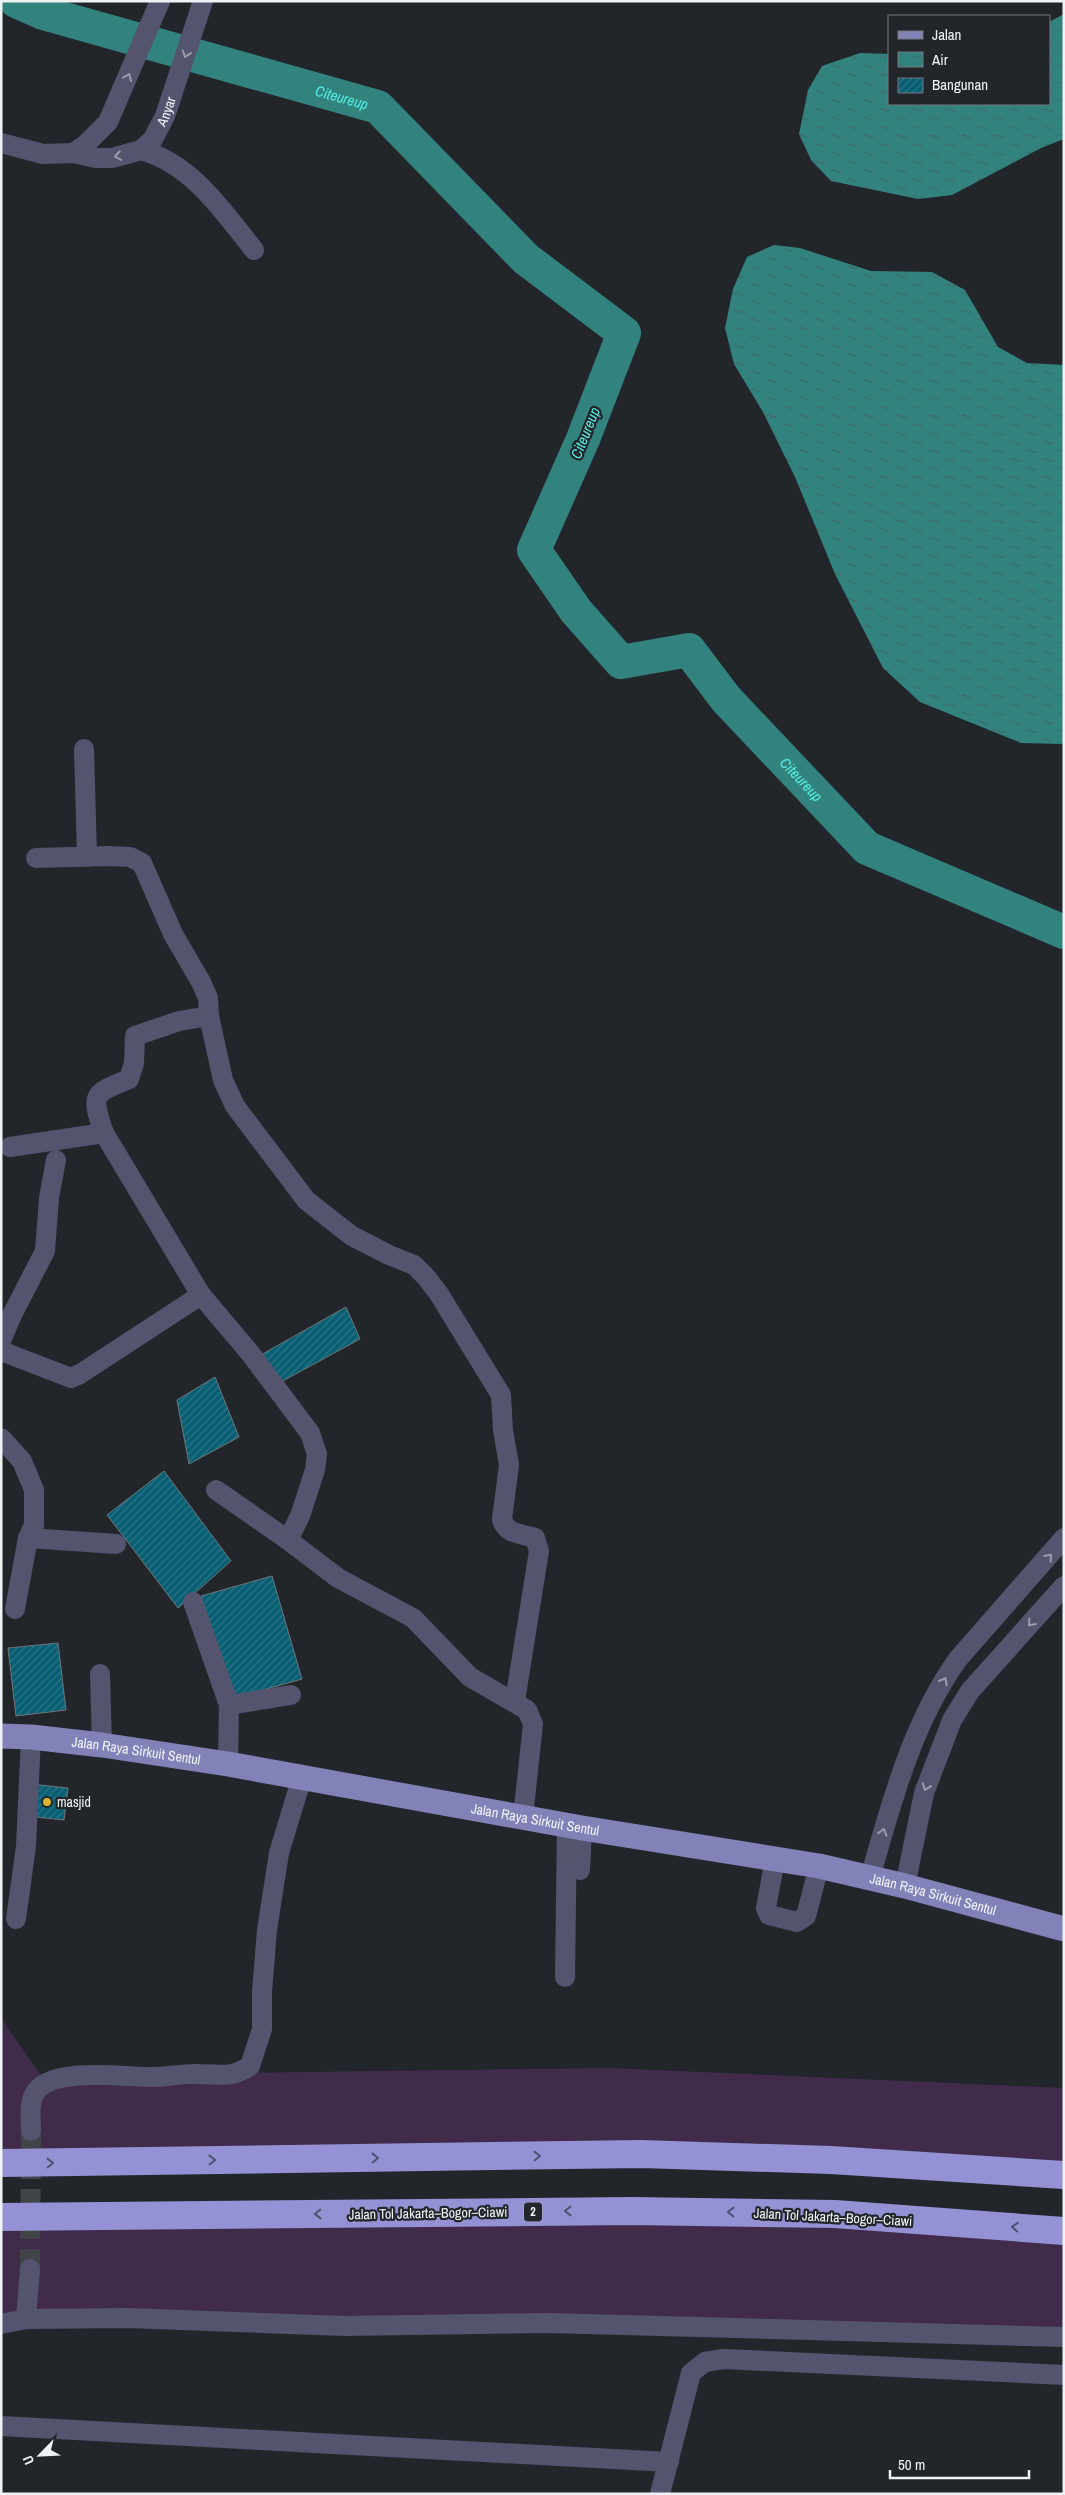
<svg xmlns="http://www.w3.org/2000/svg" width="1065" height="2495" font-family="'Archivo Narrow',sans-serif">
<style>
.grass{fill:#412b4a}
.water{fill:url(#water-ripples)}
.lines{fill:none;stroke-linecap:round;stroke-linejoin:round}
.river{stroke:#32837d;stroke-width:34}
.building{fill:url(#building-hatch);stroke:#6f777a}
.minor-tunnel{stroke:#414549;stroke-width:20;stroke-dasharray:20 10;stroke-linecap:butt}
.minor{stroke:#54546f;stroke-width:20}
.major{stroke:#8281b8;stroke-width:25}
.highway{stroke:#9492d5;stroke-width:28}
.oneway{stroke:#9a9cac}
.oneway2{stroke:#50516f}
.poi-dot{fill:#dab333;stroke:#22262b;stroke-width:2}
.labels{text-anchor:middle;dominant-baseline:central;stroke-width:4.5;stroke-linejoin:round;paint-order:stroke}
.shield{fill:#22262b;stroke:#b2b6b9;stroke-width:1}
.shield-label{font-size:12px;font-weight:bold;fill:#f0f3f6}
.street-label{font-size:14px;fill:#f0f3f6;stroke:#22262b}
.poi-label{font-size:14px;fill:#f0f3f6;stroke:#22262b;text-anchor:start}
.water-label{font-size:15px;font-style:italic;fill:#54ede1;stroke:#22262b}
</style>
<defs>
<pattern id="water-ripples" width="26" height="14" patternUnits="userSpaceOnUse" patternTransform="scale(1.25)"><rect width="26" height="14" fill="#32837d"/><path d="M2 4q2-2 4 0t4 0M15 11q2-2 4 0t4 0" fill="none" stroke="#3c6966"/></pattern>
<pattern id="building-hatch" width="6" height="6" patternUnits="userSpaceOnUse" patternTransform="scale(1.25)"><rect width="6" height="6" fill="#085e72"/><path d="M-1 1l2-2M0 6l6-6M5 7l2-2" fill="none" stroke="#2c7687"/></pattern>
</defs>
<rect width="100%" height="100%" fill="#22262b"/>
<path class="grass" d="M1 2018 46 2083 239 2073 609 2068 1064 2088V2176L831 2160 1 2163Z
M552 2211 1064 2231V2337L1 2319V2217Z"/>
<path class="water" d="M1064 14V139L1041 148 952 195 918 199 831 181 811 160 799 134 808 90 822 66 860 53 889 54V104H1049V22Z
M774 245 800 248 871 271 932 272 965 290 998 347 1027 363 1064 365V744L1021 743 920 702 883 668 835 574 795 477 763 412 734 364 725 328 733 289 747 257Z"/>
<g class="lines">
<path class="river" id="s1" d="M16 1 43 13 378 107 526 259 624 333 583 439 534 550 576 611 621 662 689 650 726 699 867 848 1064 932"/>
</g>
<path class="building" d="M346 1307 360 1339 279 1383 259 1356Z
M215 1377 239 1437 189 1464 177 1400Z
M164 1471 231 1561 178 1608 107 1515Z
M272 1576 302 1679 231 1699 201 1596Z
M58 1643 66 1710 16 1716 8 1648Z
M31 1784 68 1788 64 1820 27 1816Z"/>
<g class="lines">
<path class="minor-tunnel" d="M30 2269 31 2131"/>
<g class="minor">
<path id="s2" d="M1 143 43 154 73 153 96 158H112L141 150 153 139 165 116 203 1"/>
<path d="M141 150C192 164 223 211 254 250"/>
<path d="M73 153 85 145 108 122 160 1"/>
<path d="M84 749 87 857"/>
<path d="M36 858 108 856 130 857 142 863 173 934 201 982 208 998 209 1016 223 1080 235 1106 306 1200 352 1236 389 1255 414 1265 426 1277 439 1294 501 1395 503 1430 509 1465 502 1519C505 1534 522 1534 535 1538L539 1551 515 1701"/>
<path d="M104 1133C90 1093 93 1094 129 1079L134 1063 135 1036 179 1021 209 1016"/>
<path d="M10 1147 104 1133 201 1295 250 1353 310 1433 317 1454 315 1470 300 1516 288 1540 338 1578 413 1618 470 1677 527 1710 533 1724 523 1817"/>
<path d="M1 1341 11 1317 45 1251 49 1198 56 1160"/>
<path d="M1 1351 71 1378 80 1374 201 1295"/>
<path d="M1 1438 22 1461 34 1490V1525L28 1538 15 1609"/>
<path d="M216 1490 288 1540"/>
<path d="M28 1538 116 1544"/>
<path d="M193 1602 229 1705 228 1764"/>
<path d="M100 1674 102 1745"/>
<path d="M229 1705 291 1695"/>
<path d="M775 1859 766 1908 769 1915 797 1922 806 1916 819 1866"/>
<path d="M580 1870 582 1828"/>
<path d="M870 1878C891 1804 912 1723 958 1659L1064 1538"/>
<path d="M905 1886 924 1793 952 1720 970 1691 1064 1586"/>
<path d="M16 1919 26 1846 31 1737"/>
<path d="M565 1977 567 1824"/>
<path d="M31 2131C31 2118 28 2101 37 2090 57 2067 125 2077 153 2077 168 2077 184 2073 199 2074 223 2074 229 2079 250 2066L262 2029V1992L267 1930 279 1853 302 1777"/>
<path d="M26 2319 127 2318 345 2326 548 2323 1064 2337"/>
<path d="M1 2324 26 2319 30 2269"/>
<path d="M1 2426 669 2462"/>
<path d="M660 2494 691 2373 705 2362 724 2359 1064 2375"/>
</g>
<path class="major" id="s3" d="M1 1736 31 1737 102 1745 228 1764 582 1828 819 1866 905 1886 1064 1929"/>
<path class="highway" d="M1 2163 641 2154 831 2160 1064 2175
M1 2217 632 2211 835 2214 1064 2231"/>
</g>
<defs><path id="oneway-chevron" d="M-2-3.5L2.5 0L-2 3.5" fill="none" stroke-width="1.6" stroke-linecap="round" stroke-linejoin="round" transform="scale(1.25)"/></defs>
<g class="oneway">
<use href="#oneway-chevron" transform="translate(186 54) rotate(109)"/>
<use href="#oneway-chevron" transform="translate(128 77) rotate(-67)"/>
<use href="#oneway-chevron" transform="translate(118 156) rotate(170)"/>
<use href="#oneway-chevron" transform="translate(1049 1557) rotate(-48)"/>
<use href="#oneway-chevron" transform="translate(1031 1623) rotate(132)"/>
<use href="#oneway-chevron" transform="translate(944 1681) rotate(-60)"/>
<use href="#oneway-chevron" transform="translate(926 1787) rotate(109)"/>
<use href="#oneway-chevron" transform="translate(883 1832) rotate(-74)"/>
</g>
<g class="oneway2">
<use href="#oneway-chevron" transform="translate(537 2156) rotate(-1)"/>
<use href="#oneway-chevron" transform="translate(375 2158) rotate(-1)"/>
<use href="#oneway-chevron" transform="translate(212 2160) rotate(-1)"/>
<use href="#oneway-chevron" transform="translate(50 2163) rotate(-1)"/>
<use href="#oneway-chevron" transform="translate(568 2211) rotate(180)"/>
<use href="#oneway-chevron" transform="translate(731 2212) rotate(-179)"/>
<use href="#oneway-chevron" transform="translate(318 2214) rotate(179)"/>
<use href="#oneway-chevron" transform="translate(1015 2227) rotate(-176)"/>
</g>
<circle class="poi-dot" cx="47" cy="1802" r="5"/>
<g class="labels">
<rect class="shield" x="524" y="2202.5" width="18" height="19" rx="4"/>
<g class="shield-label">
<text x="533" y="2212">2</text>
</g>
<g class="street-label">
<text stroke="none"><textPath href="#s2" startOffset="190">Anyar</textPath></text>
<text stroke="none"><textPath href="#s3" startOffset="136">Jalan Raya Sirkuit Sentul</textPath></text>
<text stroke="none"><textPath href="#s3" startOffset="541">Jalan Raya Sirkuit Sentul</textPath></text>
<text stroke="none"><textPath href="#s3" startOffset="946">Jalan Raya Sirkuit Sentul</textPath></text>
<text transform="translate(428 2213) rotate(-1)">Jalan Tol Jakarta–Bogor–Ciawi</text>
<text transform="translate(833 2217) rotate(3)">Jalan Tol Jakarta–Bogor–Ciawi</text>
</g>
<g class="poi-label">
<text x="57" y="1802">masjid</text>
</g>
<g class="water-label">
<text stroke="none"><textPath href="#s1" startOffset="340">Citeureup</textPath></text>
<text transform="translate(585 433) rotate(-68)">Citeureup</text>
<text stroke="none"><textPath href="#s1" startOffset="1330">Citeureup</textPath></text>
</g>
</g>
<rect width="1065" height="2495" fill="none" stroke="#f0f3f6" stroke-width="5"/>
<rect x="888" y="15" width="162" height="90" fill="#22262b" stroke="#74787c"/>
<rect x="898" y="31" width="25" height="8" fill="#8281b8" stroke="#74787c"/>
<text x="932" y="40" font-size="15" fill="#f0f3f6">Jalan</text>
<rect x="898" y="52" width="25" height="15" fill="url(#water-ripples)" stroke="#74787c"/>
<text x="932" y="65" font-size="15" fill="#f0f3f6">Air</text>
<rect x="898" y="78" width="25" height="15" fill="url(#building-hatch)" stroke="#74787c"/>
<text x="932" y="90" font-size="15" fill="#f0f3f6">Bangunan</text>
<g transform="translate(40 2455) rotate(246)" stroke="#22262b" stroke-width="4" paint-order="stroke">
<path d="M0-4L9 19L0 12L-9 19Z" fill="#f0f3f6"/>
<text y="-8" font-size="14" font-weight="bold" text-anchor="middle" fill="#f0f3f6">U</text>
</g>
<path d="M890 2470v8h139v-8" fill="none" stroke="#f0f3f6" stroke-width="2.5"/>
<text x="898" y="2470" font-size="15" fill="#f0f3f6" stroke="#22262b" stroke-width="4" paint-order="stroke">50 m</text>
</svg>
